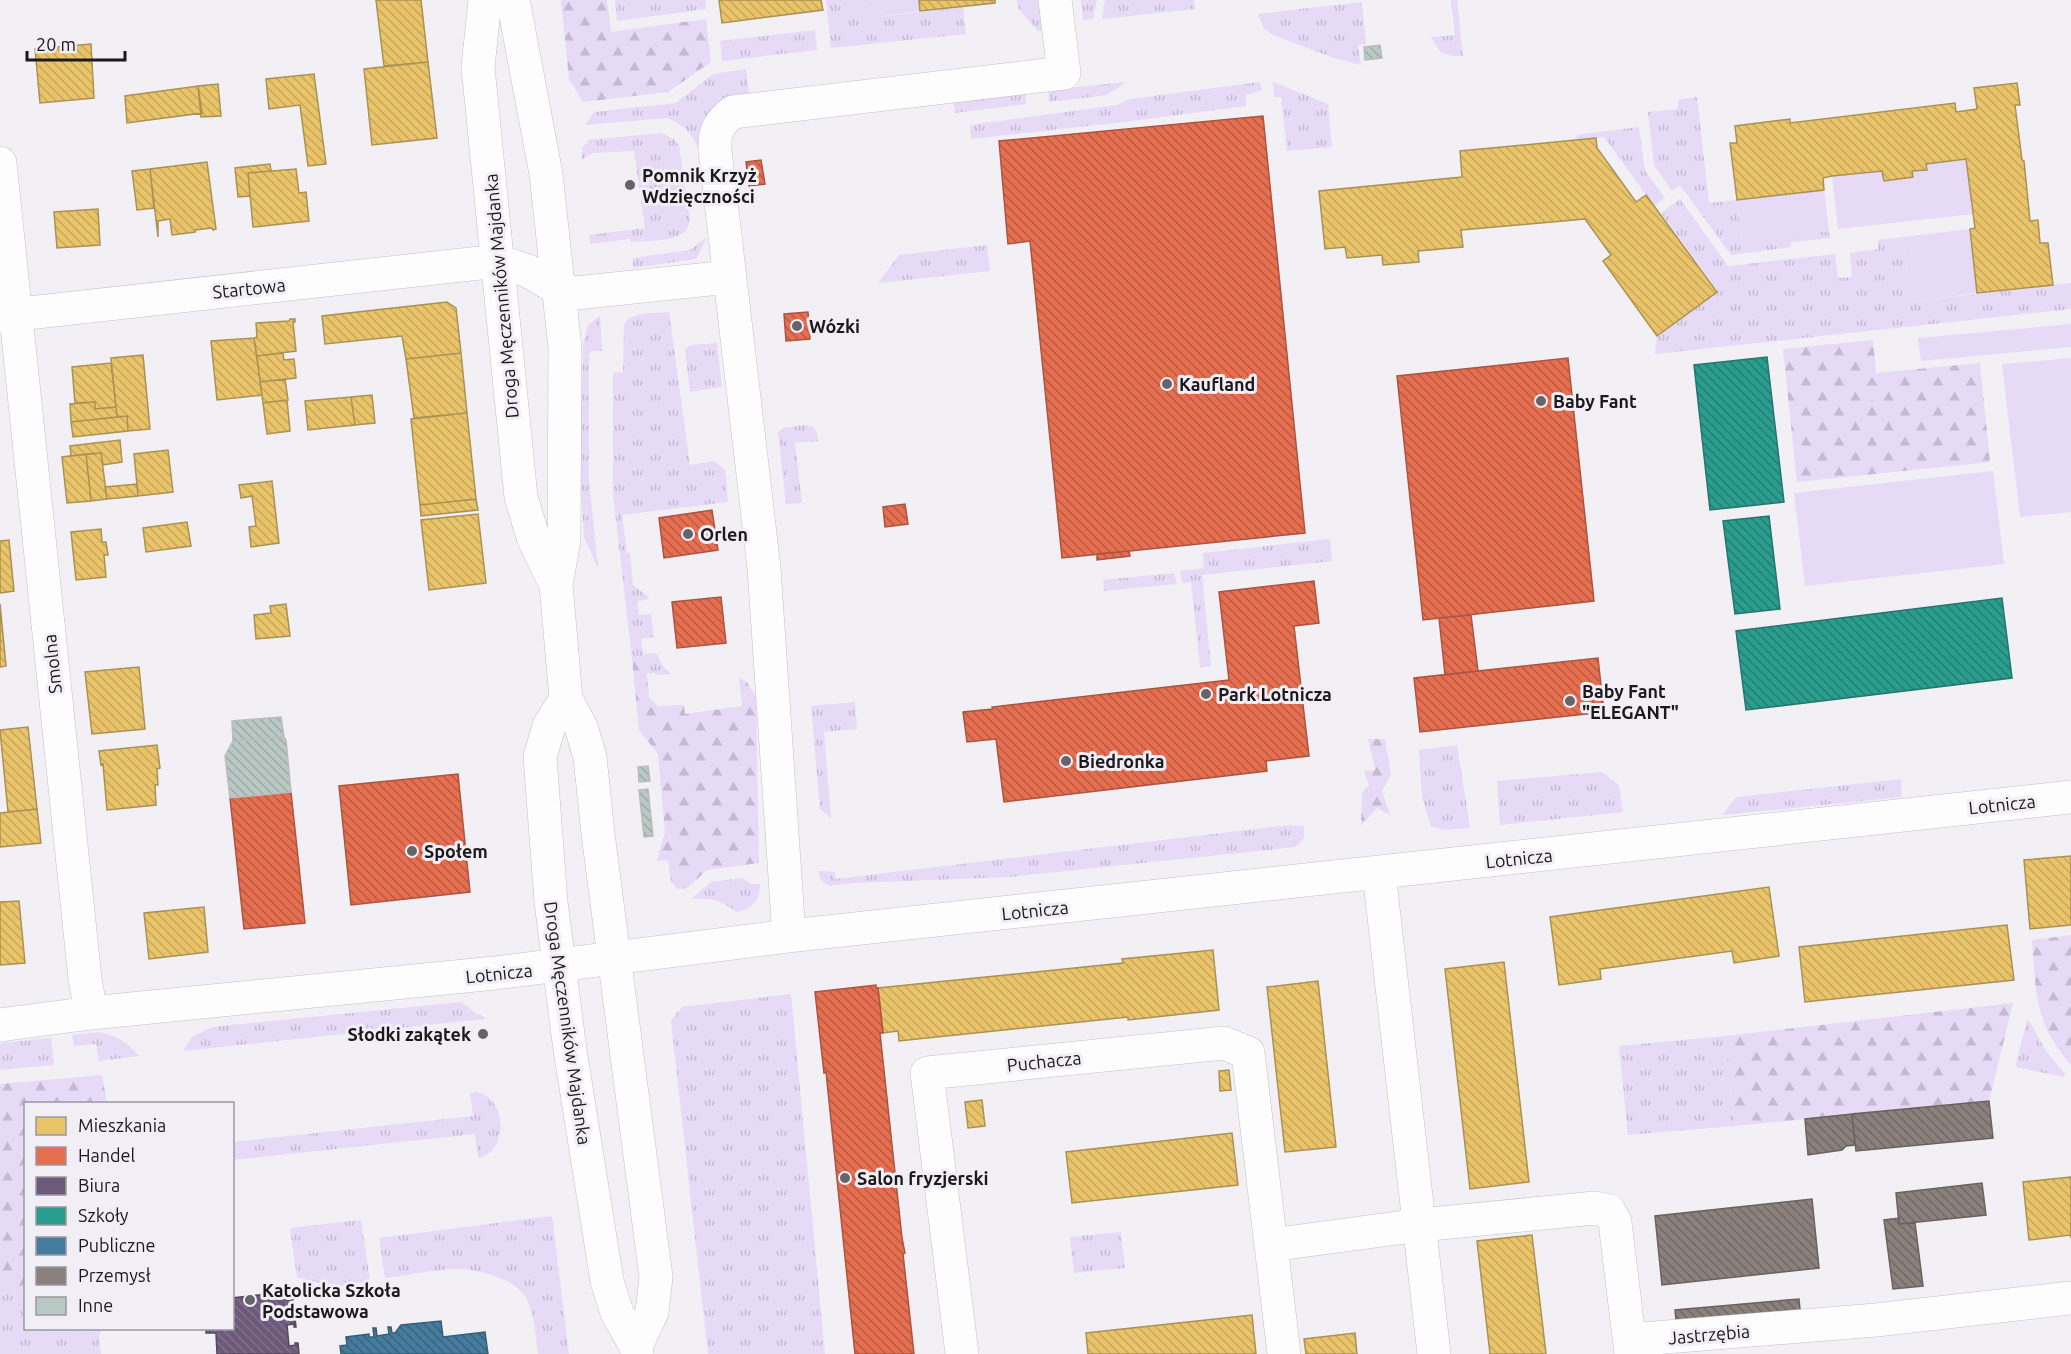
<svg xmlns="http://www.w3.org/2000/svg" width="2071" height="1354" font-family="Ubuntu,sans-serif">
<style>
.grass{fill:url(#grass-tufts)}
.forest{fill:url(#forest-firs)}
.garden{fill:#e6daf7}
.homes{fill:url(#homes-back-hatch);stroke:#ab9153;stroke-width:1.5}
.shops{fill:url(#shops-back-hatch);stroke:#aa5541;stroke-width:1.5}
.offices{fill:url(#offices-back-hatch);stroke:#54465e;stroke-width:1.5}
.schools{fill:url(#schools-back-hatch);stroke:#26756c;stroke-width:1.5}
.public{fill:url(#public-back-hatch);stroke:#385e76;stroke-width:1.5}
.industry{fill:url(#industry-back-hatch);stroke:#69625f;stroke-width:1.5}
.building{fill:url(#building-back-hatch);stroke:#bcbcbe;stroke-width:1.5}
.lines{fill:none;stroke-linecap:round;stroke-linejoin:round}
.street-casing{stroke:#c2c1c4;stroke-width:34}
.secondary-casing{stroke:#c2c1c4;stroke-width:34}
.street{stroke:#fdfdfd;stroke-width:33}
.secondary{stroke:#fdfdfd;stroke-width:33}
.poi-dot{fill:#666468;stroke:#f1eef6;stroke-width:2}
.labels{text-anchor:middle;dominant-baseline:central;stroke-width:6;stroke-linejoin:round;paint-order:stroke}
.poi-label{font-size:18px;font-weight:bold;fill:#1b191c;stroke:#f1eef6;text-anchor:start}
.street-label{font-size:18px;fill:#1b191c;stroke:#f1eef6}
</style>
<defs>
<pattern id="grass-tufts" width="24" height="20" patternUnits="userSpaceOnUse" patternTransform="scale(1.5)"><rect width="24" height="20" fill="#e6daf7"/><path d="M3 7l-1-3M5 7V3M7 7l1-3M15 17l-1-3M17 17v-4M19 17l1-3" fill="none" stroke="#c5bad3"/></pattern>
<pattern id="forest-firs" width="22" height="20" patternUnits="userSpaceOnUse" patternTransform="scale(1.5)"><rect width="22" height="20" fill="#e6daf7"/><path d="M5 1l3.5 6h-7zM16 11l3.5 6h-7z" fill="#c5bad3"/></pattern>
<pattern id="homes-back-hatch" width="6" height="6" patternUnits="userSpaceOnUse" patternTransform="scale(1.5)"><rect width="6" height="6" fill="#e9c46a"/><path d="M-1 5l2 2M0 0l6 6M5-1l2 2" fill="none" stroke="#c7a85b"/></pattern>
<pattern id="shops-back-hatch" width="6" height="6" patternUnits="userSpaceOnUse" patternTransform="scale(1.5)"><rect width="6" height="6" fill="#e76f51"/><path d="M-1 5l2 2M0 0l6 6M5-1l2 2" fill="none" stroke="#ba5a42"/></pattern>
<pattern id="offices-back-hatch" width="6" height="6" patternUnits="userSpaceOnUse" patternTransform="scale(1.5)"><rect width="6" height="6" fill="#6d597a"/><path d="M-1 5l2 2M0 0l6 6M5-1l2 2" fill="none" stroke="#80718a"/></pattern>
<pattern id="schools-back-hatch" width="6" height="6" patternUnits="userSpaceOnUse" patternTransform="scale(1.5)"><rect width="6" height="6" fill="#2a9d8f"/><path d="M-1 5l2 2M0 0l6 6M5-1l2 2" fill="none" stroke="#237f74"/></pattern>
<pattern id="public-back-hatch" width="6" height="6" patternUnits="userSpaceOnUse" patternTransform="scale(1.5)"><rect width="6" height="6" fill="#457b9d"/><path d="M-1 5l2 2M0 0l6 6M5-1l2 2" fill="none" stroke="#39647f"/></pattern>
<pattern id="industry-back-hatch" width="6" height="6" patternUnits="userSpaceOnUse" patternTransform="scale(1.5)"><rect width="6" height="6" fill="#8a817c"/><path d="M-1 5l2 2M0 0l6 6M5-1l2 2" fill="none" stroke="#706965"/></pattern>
<pattern id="building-back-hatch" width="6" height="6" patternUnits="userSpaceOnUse" patternTransform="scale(1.5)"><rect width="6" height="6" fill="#b8c8c3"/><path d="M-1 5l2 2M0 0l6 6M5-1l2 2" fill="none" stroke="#9eaba7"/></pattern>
</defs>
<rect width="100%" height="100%" fill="#f2f0f4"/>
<path class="grass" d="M615 0H705L706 9 617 21Z
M826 0H866L869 18 963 7 966 34 831 48Z
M1017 0H1042L1045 30 1038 31 1018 8Z
M1081 0H1097L1093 19 1083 20Z
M1105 0H1194L1195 9 1102 19Z
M1451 0H1457L1463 56H1453L1441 53 1431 37 1455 35Z
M1362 2 1366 44 1358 45 1361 65 1334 58 1273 35 1264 29 1258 14Z
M815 30 817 50 722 61 720 41Z
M746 69 749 93C715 99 700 113 698 148 691 132 683 124 667 118L585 125 594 112 676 103 713 74Z
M1126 82 1107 95 1049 102 1048 90Z
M1260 82 1262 90 1246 95V106L1124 122 971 139 970 125 1117 105 1130 99Z
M1273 82 1328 104 1332 147 1287 151 1281 97H1274Z
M1025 93 1026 104 955 113 953 102Z
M1697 97 1709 203 1737 200 1742 241 1829 231 1830 238 1791 242V247L1731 255 1680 185 1672 191 1654 165 1648 112 1678 109V100Z
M1639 127 1645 171 1665 198 1654 206 1604 137 1577 140 1576 136 1583 134Z
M662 133 675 140 679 146 690 220C688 244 649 240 631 242L630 239 590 244 589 235 645 228 634 151 593 153 581 160 583 146 588 143 587 140Z
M1680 199 1728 266 1835 254 1838 278 1852 277 1850 253 1878 249V240L1903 237 1910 302 2071 283V309L1655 354 1657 337 1718 291 1661 213Z
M707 237 696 259 633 268V258L690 250Z
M987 245 990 271 878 283 899 255Z
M669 312 690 465 714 461 725 470 728 502 622 515 627 553H630L633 585 649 597 647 600 637 601 639 615 651 614 654 637 641 639 643 654 656 653 662 665 671 674 655 675V673H647L632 659 613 494V373L623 372 624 325C631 310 655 314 669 312Z
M600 316 602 351H591L589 355V480L598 568 584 537 581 489V437L583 345 588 325Z
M717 343 722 387 690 392 685 349 691 345Z
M804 425C816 426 817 430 818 441L795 443 802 503 786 504 778 432 783 428Z
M1330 539 1332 561 1202 575 1211 666 1200 667 1191 582 1182 583 1180 571 1204 568 1203 553Z
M1174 573 1177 584 1104 591 1103 580Z
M855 702 857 729 824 732 831 818 820 809 811 706Z
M1457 745 1470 828 1444 830 1431 826 1422 797 1419 750Z
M1602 772 1619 785 1623 812 1500 825 1497 781Z
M1901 779 1902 797 1722 815 1736 797Z
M1289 825 1304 826V838L1295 847 1010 877 852 883 829 886 820 879 819 871 835 872V879Z
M743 878 750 884H760C760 901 752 909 736 912 721 900 709 897 691 899L711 882Z
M791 994 825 1354H708L671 1021 682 1007Z
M461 1002 476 1013 485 1017V1019L183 1051 192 1037 212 1027Z
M2028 1019 2046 1051 2066 1075 2063 1077 2017 1067 2016 1064 2027 1020Z
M98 1032C115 1035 128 1042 139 1056L99 1061 96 1044 74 1046 72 1035Z
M1725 1036 1734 1126 1628 1135 1619 1046Z
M51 1038 54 1065 0 1070V1043Z
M475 1092C507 1095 510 1152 478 1158L475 1134 233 1160V1142L473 1116 470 1093Z
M552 1216 569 1354H538C535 1336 535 1312 525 1296 513 1278 479 1270 458 1269 439 1268 406 1276 385 1278L379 1238Z
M361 1220 370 1281 335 1287 297 1277 290 1228Z
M1121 1232 1125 1268 1074 1273 1070 1237Z
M25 1289 26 1328 101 1329 99 1337 101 1354H0V1293Z"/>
<path class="forest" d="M561 0H607L611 32 706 19 711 62 668 92 583 102 569 79Z
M1873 340 1876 373 1980 363 1990 462 1797 482 1783 349Z
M632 659 647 673 649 698 658 706 684 705 685 714 742 706 739 678 746 681 756 697 759 863 707 870 687 888 677 889 671 881 668 860 657 861 665 832 658 754 639 730Z
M1368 739H1385L1391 775 1382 791 1390 815 1377 808 1361 826 1362 793 1369 785 1364 771 1375 770Z
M2071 935V1065C2034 1023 2036 992 2032 940Z
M2013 1003 1989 1101 1734 1126 1725 1036Z
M102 1075 107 1103 26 1104 25 1289 0 1293V1084Z"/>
<path class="garden" d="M866 0H919L920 11 869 18Z
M1966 159 1973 214 1838 229 1832 176 1882 171 1884 181 1913 177 1912 171 1927 170 1926 164Z
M1824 190 1829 231 1742 241 1737 200Z
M1970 229 1977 293 1910 302 1903 237Z
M2071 324V347L1921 361 1918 338Z
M2071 358V512L2020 517 2002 364Z
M1993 471 2004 564 1805 586 1794 493Z"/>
<path class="homes" d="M376 0H421L428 62 384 66Z
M719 0H821L823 10 722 23Z
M919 0H995V3L920 11Z
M91 44 94 98 40 103 35 49Z
M428 62 437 138 372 145 364 69Z
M314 74 326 164 308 166 300 105 269 109 266 79Z
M2017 83 2020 105H2015L2022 160 2024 161 2030 221 2038 220 2040 243H2048L2053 285 1977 293 1970 229 1975 228 1966 159 1926 164 1927 170 1912 171 1913 177 1884 181 1882 171 1832 176 1823 178 1824 190 1737 200 1730 143H1737L1735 126 1790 119V123L1955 103 1956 112 1977 109 1974 88Z
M218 84 221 116 201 117 198 86Z
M198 86 202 113 127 123 125 96Z
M1596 138 1597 148 1636 202 1646 195 1717 292 1657 336 1603 261 1611 255 1585 219 1461 230 1463 247 1418 251 1419 262 1383 265 1382 255 1347 258 1345 247 1325 249 1319 191 1462 177 1460 151Z
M207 162 216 229 213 230 212 228 195 230V232L172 235 170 219 158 221V237L150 169Z
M270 164 271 171 248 173 250 196 238 197 235 168Z
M150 169 154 208 137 210 132 171Z
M296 169 299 193 306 192 309 221 253 227 248 173Z
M98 209 100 245 57 248 54 212Z
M447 302 456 308 461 353 406 359 402 336 325 344 322 316Z
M290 319H295V322H293L296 351 257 356 254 338 257 337 256 323 289 321Z
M254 338 262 395 217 400 211 341Z
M283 353 284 360 294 359 296 378 260 382 257 356Z
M461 353 467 413 414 418 406 359Z
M143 355 150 429 128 431 127 416 117 417 111 358Z
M111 363 116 407 95 409V402L75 403 72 367Z
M285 379 288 400 263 403 260 382Z
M372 395 375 423 355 425 351 397Z
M351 397 355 425 308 430 305 401Z
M287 400 290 431 267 434 263 403Z
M95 402V409L116 407 117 417 71 422 70 404Z
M467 413 476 499 420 505 411 419Z
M127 416 128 431 73 437 71 422Z
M120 440 122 462 103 465 101 453 71 456 70 446Z
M168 450 173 492 138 496 134 454Z
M101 453 107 499 91 501 86 454Z
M86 454 91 501 67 503 62 457Z
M272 481 279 543 251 547 249 527 256 526 252 496 241 498 239 485Z
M137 484 138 496 107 499 105 487Z
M476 499 478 510 421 516 420 505Z
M478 514 486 583 429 590 421 520Z
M187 522 191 546 146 552 143 528Z
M101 529 102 542H106L108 555H104L106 577 76 580 71 532Z
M9 540 14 591 0 593V541Z
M0 604 6 666 0 667Z
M286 604 290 636 256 639 254 615 271 613 270 606Z
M139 667 145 729 92 734 85 672Z
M28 727 37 809 8 812 0 730Z
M157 745 160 768 157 769 158 785H155L156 805 107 810 103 764 101 765 99 751Z
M37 809 41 843 0 847V813Z
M2071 856V925L2030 929 2024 860Z
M1769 887 1779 956 1734 963 1732 951 1600 969 1601 979 1559 985 1550 917Z
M19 901 25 963 0 965V902Z
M204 907 208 952 149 959 144 913Z
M2007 925 2014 980 1805 1002 1799 947Z
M1213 950 1219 1010 1128 1020V1017L899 1041 898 1031 883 1033 878 988 1123 963 1122 959Z
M1504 962 1529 1182 1470 1189 1445 969Z
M1318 981 1336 1147 1285 1152 1267 987Z
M1229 1070 1231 1090 1220 1091 1219 1071Z
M982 1100 985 1126 968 1128 965 1102Z
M1232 1133 1238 1185 1072 1203 1066 1152Z
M2071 1177V1238L2070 1235 2029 1240 2023 1182Z
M1532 1235 1546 1354H1490L1477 1241Z
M1252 1315 1256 1354H1088L1086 1333Z
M1355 1333 1357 1354H1306L1304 1339Z"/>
<path class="shops" d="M1263 116 1305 533 1062 558 1030 241 1008 244 999 141Z
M761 160 765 184 749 186 746 162Z
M808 312 810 339 786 341 784 314Z
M1568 358 1594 601 1423 620 1397 376Z
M905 504 908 524 885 527 883 507Z
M712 510 718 550 664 558 659 518Z
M1129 551 1130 556 1097 560V554Z
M1314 581 1319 623 1294 626 1309 756 1266 761 1267 771 1004 802 996 739 967 742 963 712 993 709 992 707 1229 680 1219 592Z
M721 597 726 643 677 648 672 602Z
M1471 615 1478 671 1445 675 1439 618Z
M1598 658 1604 712 1420 732 1414 678Z
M458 774 470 892 351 905 339 786Z
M291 792 305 923 244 929 230 798Z
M876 985V988H878L883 1033H880L902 1238 905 1253 903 1254 914 1354H855L826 1072 824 1073 815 992Z"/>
<path class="offices" d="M283 1292 284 1300 293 1299 296 1327H294V1324L287 1325 289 1346 296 1345 295 1343H298L299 1354H217L216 1333H206V1328H232V1298Z"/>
<path class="schools" d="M1767 357 1784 502 1710 510 1694 365Z
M1769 516 1780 609 1735 614 1723 521Z
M2002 598 2012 678 1746 710 1736 631Z"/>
<path class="public" d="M441 1321 443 1337 485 1332 488 1354H341L340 1346 347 1345 346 1337 369 1334V1337H374L373 1328H376L377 1336 389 1334 388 1327H391L392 1333H395L401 1325Z"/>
<path class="industry" d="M1989 1101 1993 1138 1856 1151 1852 1114Z
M1852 1114 1855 1145 1846 1146 1842 1150 1808 1155 1805 1119Z
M1982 1183 1986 1215 1899 1224 1896 1193Z
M1812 1199 1819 1268 1662 1285 1655 1216Z
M1899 1218V1224L1915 1223 1923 1286 1893 1289 1884 1220Z
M1799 1299 1801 1320 1677 1331 1675 1310Z"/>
<path class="building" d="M1380 45 1382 58 1365 60 1364 47Z
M281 717 284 737 233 741 232 721Z
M284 737 286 740 291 792 230 798 225 756 233 741Z
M648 766 650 781 639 782 638 767Z
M648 789 653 836 644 837 639 790Z"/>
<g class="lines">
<g class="street-casing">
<path id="street" d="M0 163 85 979 91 1013
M0 316 498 261 528 271 559 289 576 293 729 277
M1379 873 1434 1354
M789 936 764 568 715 151C714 133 718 123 733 112L1064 73 1055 0
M0 1025 91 1013 495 973 789 936 2071 797
M1271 1245 1420 1225 1595 1208 1609 1211 1615 1222 1631 1354
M1630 1340 1876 1320 2071 1298
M962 1354 927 1073 1224 1043 1248 1053 1284 1354"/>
</g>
<g class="secondary-casing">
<path id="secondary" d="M485 0 478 67 521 497 533 537 556 585
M513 0 546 174 565 348 564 540 556 585 566 699 581 727 590 757 598 834 656 1277 652 1312 636 1346
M566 699 549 726 540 757 551 902 570 1050 607 1281 617 1313 636 1346 637 1354"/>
</g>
<use href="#street" class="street"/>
<use href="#secondary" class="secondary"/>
</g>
<g class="poi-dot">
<circle cx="630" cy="185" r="6"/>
<circle cx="797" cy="326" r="6"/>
<circle cx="1167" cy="384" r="6"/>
<circle cx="1541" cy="401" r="6"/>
<circle cx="688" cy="534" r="6"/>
<circle cx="1206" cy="694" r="6"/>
<circle cx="1570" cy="701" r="6"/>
<circle cx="1066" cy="761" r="6"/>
<circle cx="412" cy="851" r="6"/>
<circle cx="483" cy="1034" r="6"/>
<circle cx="845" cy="1178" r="6"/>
<circle cx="250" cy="1300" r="6"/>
</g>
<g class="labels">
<g class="poi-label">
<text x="642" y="175">Pomnik Krzyż<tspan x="642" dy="21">Wdzięczności</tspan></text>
<text x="809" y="326">Wózki</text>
<text x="1179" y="384">Kaufland</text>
<text x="1553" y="401">Baby Fant</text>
<text x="700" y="534">Orlen</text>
<text x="1582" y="691">Baby Fant<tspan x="1582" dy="21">"ELEGANT"</tspan></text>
<text x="1218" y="694">Park Lotnicza</text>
<text x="1078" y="761">Biedronka</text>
<text x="424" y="851">Społem</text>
<text x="471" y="1034" text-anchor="end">Słodki zakątek</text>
<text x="857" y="1178">Salon fryzjerski</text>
<text x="262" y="1290">Katolicka Szkoła<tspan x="262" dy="21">Podstawowa</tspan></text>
</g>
<g class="street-label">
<text transform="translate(249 288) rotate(-6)">Startowa</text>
<text transform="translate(501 296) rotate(-95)">Droga Męczenników Majdanka</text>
<text transform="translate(52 664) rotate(-96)">Smolna</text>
<text transform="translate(2002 804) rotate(-6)">Lotnicza</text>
<text transform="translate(1519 858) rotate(-6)">Lotnicza</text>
<text transform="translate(1035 910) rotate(-6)">Lotnicza</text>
<text transform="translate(499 973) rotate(-6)">Lotnicza</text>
<text transform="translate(568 1023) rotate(82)">Droga Męczenników Majdanka</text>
<text transform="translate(1044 1061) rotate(-6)">Puchacza</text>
<text transform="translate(1709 1334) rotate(-5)">Jastrzębia</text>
</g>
</g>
<rect x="24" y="1102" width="210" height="228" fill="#f1eef6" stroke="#9b999f" stroke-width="1.5"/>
<rect x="36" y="1117" width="30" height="18" fill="#e9c46a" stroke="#9b999f" stroke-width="1.5"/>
<text x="78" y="1132" font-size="18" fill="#1b191c">Mieszkania</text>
<rect x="36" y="1147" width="30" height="18" fill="#e76f51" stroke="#9b999f" stroke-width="1.5"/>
<text x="78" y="1162" font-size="18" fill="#1b191c">Handel</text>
<rect x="36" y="1177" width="30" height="18" fill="#6d597a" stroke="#9b999f" stroke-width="1.5"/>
<text x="78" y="1192" font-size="18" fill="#1b191c">Biura</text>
<rect x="36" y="1207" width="30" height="18" fill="#2a9d8f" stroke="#9b999f" stroke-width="1.5"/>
<text x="78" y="1222" font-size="18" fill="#1b191c">Szkoły</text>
<rect x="36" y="1237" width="30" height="18" fill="#457b9d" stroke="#9b999f" stroke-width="1.5"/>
<text x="78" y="1252" font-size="18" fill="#1b191c">Publiczne</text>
<rect x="36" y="1267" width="30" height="18" fill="#8a817c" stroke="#9b999f" stroke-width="1.5"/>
<text x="78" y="1282" font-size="18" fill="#1b191c">Przemysł</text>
<rect x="36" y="1297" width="30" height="18" fill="#b8c8c3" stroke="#9b999f" stroke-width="1.5"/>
<text x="78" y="1312" font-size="18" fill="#1b191c">Inne</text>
<path d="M27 51v9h98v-9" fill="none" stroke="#1b191c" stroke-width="3"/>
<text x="36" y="51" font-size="18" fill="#1b191c" stroke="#f1eef6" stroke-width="4.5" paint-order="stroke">20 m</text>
</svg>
